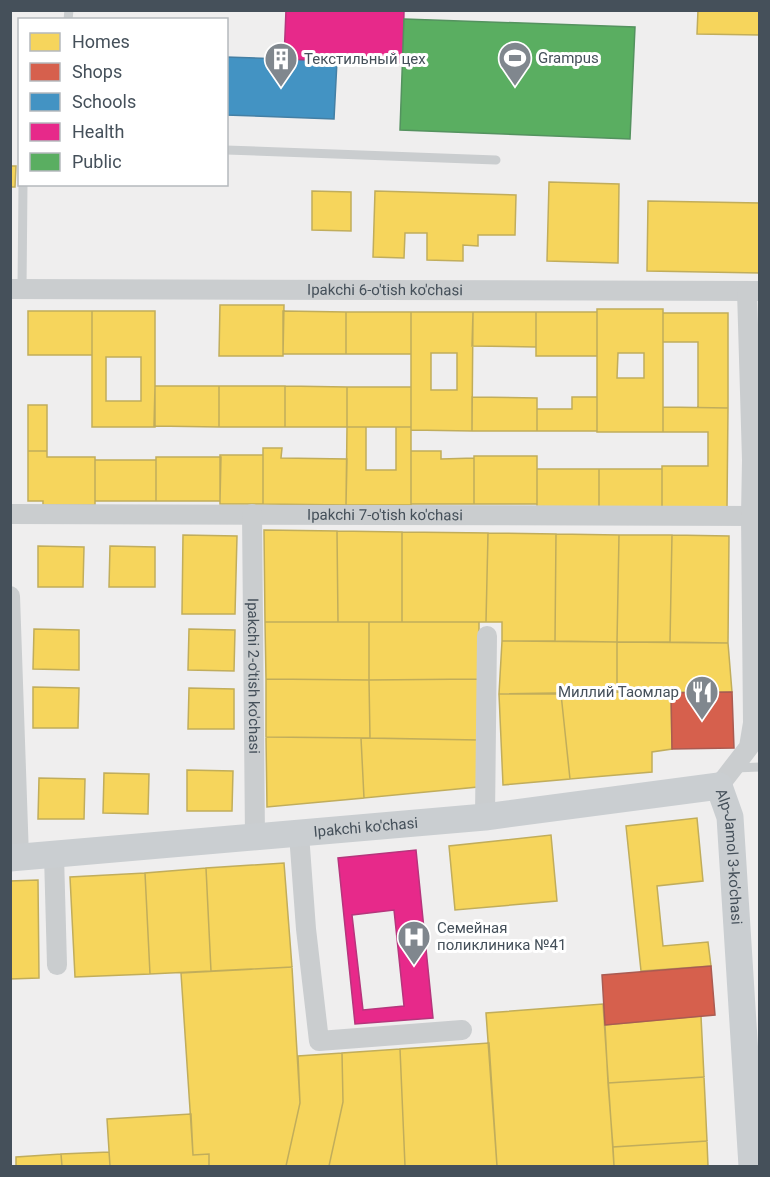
<svg xmlns="http://www.w3.org/2000/svg" width="770" height="1177" font-family="Roboto,sans-serif">
<style>
.homes{fill:#f6d55c;stroke:#c1ad5b;stroke-width:1.5;fill-rule:evenodd}
.shops{fill:#d6604d;stroke:#aa5b51;stroke-width:1.5}
.schools{fill:#4393c3;stroke:#447fa4;stroke-width:1.5}
.health{fill:#e7298a;stroke:#b6357c;stroke-width:1.5;fill-rule:evenodd}
.public{fill:#5aae61;stroke:#54925f;stroke-width:1.5}
.lines{fill:none;stroke-linecap:round;stroke-linejoin:round}
.lane{stroke:#cacdcf;stroke-width:9}
.street{stroke:#cacdcf;stroke-width:20}
.secondary{stroke:#caced1;stroke-width:27}
.labels{text-anchor:middle;dominant-baseline:central;stroke-width:6;stroke-linejoin:round;paint-order:stroke}
.poi-label{font-size:15px;fill:#45505a;stroke:#fff;text-anchor:start}
.street-label{font-size:15px;fill:#45505a;stroke:#fff}
</style>
<rect width="100%" height="100%" fill="#efeeee"/>
<path class="homes" d="M698 10H760V35L697 34Z
M10 166H16L15 187H10Z
M549 182 619 184 618 263 547 261Z
M312 191 351 192V231L312 230Z
M375 191 516 195 515 235H478V246L463 245V261L427 260V233H405L404 258 373 257Z
M648 201 760 203V273L647 271Z
M220 305H284L283 356H219Z
M597 309H663V432H597ZM618 353H644V378H617Z
M28 311H92V355H28Z
M92 311H155V427H92ZM106 357H141V401H106Z
M283 311 346 312V354H283Z
M346 312H411V354H346Z
M411 312H473L472 431 411 430ZM431 353H457V390H431Z
M473 312H536V347L472 346Z
M536 312H597V356H536Z
M663 313H728V408H698V342H663Z
M155 386H219V427L154 426Z
M219 386H285V427H219Z
M285 386 347 387V427H285Z
M347 387H411V427H347Z
M472 397 537 398V431H472Z
M572 397H597V431H537V409H572Z
M28 405H47V451H28Z
M663 407 728 408 727 507H662V466H708V432H663Z
M347 427H366V470H396V427H411V505H346Z
M263 448H282L281 458 347 459 346 505 263 504Z
M28 451H47V457H95V505H43V501H28Z
M411 451H441V459L474 458V504H411Z
M220 455H263V504H220Z
M474 456H537V504H474Z
M156 457H221L220 501H156Z
M95 460H156V501H95Z
M537 469H599V507H537Z
M599 469H662V507H599Z
M264 530 337 531 338 622H265Z
M337 531 402 532V622H338Z
M402 532 488 533 486 622H402Z
M488 533 556 534 555 641H502V622H486Z
M556 534 619 535 617 642 555 641Z
M183 535 237 536 235 614H182Z
M619 535H672L670 642H617Z
M672 535 729 536 728 643 670 642Z
M38 546 84 547 83 587H38Z
M110 546 155 547V587H109Z
M265 622H369V680L266 679Z
M369 622H479V679L369 680Z
M34 629 79 630V670L33 669Z
M189 629 235 630 234 671 188 670Z
M502 641 617 642V692L499 694Z
M617 642 728 643 732 692H617Z
M266 679 369 680 370 738 266 737Z
M479 679V740L370 738 369 680Z
M33 687 79 688 78 728H33Z
M189 688 234 689V729H188Z
M617 692 671 693 672 749 652 752V772L570 779 561 694Z
M499 694H561L570 779 503 785Z
M266 737 361 738 364 798 267 807Z
M361 738 479 740 478 787 364 798Z
M187 770 233 771 232 811H187Z
M104 773 149 774 148 814 103 813Z
M39 778 85 779 84 819H38Z
M697 818 703 881 657 886 663 946 708 942 711 966 641 971 626 826Z
M551 835 557 901 455 910 449 846Z
M284 863 292 967 211 971 206 868Z
M206 868 211 971 150 974 145 873Z
M145 873 150 974 75 977 70 877Z
M38 880 39 978 10 979V881Z
M292 967 300 1103 286 1166H209V1154L193 1155 181 973Z
M603 1004 614 1166H497L486 1013Z
M701 1016 704 1077 608 1083 605 1025Z
M489 1043 497 1166H405L400 1049Z
M400 1049 405 1166H329L343 1102 342 1053Z
M342 1053 343 1102 329 1166H286L300 1103 298 1056Z
M704 1077 707 1141 613 1147 608 1083Z
M191 1114 193 1155 209 1154V1166H110L107 1119Z
M707 1141 708 1166H614L613 1147Z
M109 1152 110 1166H62L61 1154Z
M61 1154 62 1166H16V1157Z"/>
<path class="shops" d="M732 692 734 748 672 749 671 693Z
M711 966 715 1015 605 1025 602 975Z"/>
<path class="schools" d="M226 57 337 61 334 119 226 115Z"/>
<path class="health" d="M286 10H404L403 63 284 59Z
M416 850 433 1018 355 1024 338 858ZM394 910 404 1006 363 1010 352 915Z"/>
<path class="public" d="M404 19 635 27 630 139 400 130Z"/>
<g class="lines">
<path class="lane" d="M68 20 69 10
M226 150 496 160
M22 289 23 184
M735 768 760 767"/>
<g class="street">
<path id="s1" d="M10 289 760 291"/>
<path id="s2" d="M10 514 760 516"/>
<path id="s3" d="M252 514 255 837"/>
<path d="M10 596 19 857"/>
<path d="M719 786 749 747 753 723 751 516 752 460 747 291"/>
<path d="M485 817 487 636"/>
<path d="M299 834 306 929 319 1041 462 1030"/>
<path d="M54 855 57 965"/>
</g>
<g class="secondary">
<path id="s4" d="M719 786 730 817 752 1166"/>
<path id="s5" d="M10 858 485 817 719 786"/>
</g>
</g>
<defs>
<g id="stadium-pin" transform="scale(1.725)"><path d="M0 17L-7.5 6A9.5 9.5 0 1 1 7.5 6Z" fill="#80878e" stroke="#fff"/><path d="M0-5a6.5 5 0 1 0 0 10a6.5 5 0 1 0 0-10ZM-3.5-1.8h7v3.6h-7Z" fill="#fff"/></g>
<g id="building-pin" transform="scale(1.725)"><path d="M0 17L-7.5 6A9.5 9.5 0 1 1 7.5 6Z" fill="#80878e" stroke="#fff"/><path d="M-4-6H4V6H1V3H-1V6H-4ZM-2.5-4.3h1.7v1.8h-1.7ZM.8-4.3h1.7v1.8H.8ZM-2.5-1h1.7V.8h-1.7ZM.8-1h1.7V.8H.8Z" fill="#fff"/></g>
<g id="restaurant-pin" transform="scale(1.725)"><path d="M0 17L-7.5 6A9.5 9.5 0 1 1 7.5 6Z" fill="#80878e" stroke="#fff"/><path d="M-5-6h1v4h1v-4h1v4h1v-4h1v5L-1.5 .5V6h-2V.5L-5-1ZM5-6V6H3V1.5H1.5Q1.5-4 5-6Z" fill="#fff"/></g>
<g id="hospital-pin" transform="scale(1.725)"><path d="M0 17L-7.5 6A9.5 9.5 0 1 1 7.5 6Z" fill="#80878e" stroke="#fff"/><path d="M-5-5h3v3.5h4V-5h3V5h-3V1.5h-4V5h-3Z" fill="#fff"/></g>
</defs>
<g fill-rule="evenodd">
<use href="#stadium-pin" x="515" y="58"/>
<use href="#building-pin" x="281" y="59"/>
<use href="#restaurant-pin" x="702" y="692"/>
<use href="#hospital-pin" x="414" y="937"/>
</g>
<g class="labels">
<g class="poi-label">
<text x="538" y="58">Grampus</text>
<text x="304" y="59">Текстильный цех</text>
<text x="679" y="692" text-anchor="end">Миллий Таомлар</text>
<text x="437" y="928">Семейная<tspan x="437" dy="17">поликлиника №41</tspan></text>
</g>
<g class="street-label">
<text stroke="none"><textPath href="#s1" startOffset="375">Ipakchi 6-o'tish ko'chasi</textPath></text>
<text stroke="none"><textPath href="#s2" startOffset="375">Ipakchi 7-o'tish ko'chasi</textPath></text>
<text stroke="none"><textPath href="#s3" startOffset="162">Ipakchi 2-o'tish ko'chasi</textPath></text>
<text stroke="none"><textPath href="#s5" startOffset="357">Ipakchi ko'chasi</textPath></text>
<text stroke="none"><textPath href="#s4" startOffset="72">Alp-Jamol 3-ko'chasi</textPath></text>
</g>
</g>
<rect width="770" height="1177" fill="none" stroke="#45505a" stroke-width="24"/>
<rect x="18" y="18" width="210" height="168" fill="#ffffff" stroke="#b5b9bd" stroke-width="1.5"/>
<rect x="30" y="33" width="30" height="18" fill="#f6d55c" stroke="#b5b9bd" stroke-width="1.5"/>
<text x="72" y="48" font-size="18" fill="#45505a">Homes</text>
<rect x="30" y="63" width="30" height="18" fill="#d6604d" stroke="#b5b9bd" stroke-width="1.5"/>
<text x="72" y="78" font-size="18" fill="#45505a">Shops</text>
<rect x="30" y="93" width="30" height="18" fill="#4393c3" stroke="#b5b9bd" stroke-width="1.5"/>
<text x="72" y="108" font-size="18" fill="#45505a">Schools</text>
<rect x="30" y="123" width="30" height="18" fill="#e7298a" stroke="#b5b9bd" stroke-width="1.5"/>
<text x="72" y="138" font-size="18" fill="#45505a">Health</text>
<rect x="30" y="153" width="30" height="18" fill="#5aae61" stroke="#b5b9bd" stroke-width="1.5"/>
<text x="72" y="168" font-size="18" fill="#45505a">Public</text>
</svg>
